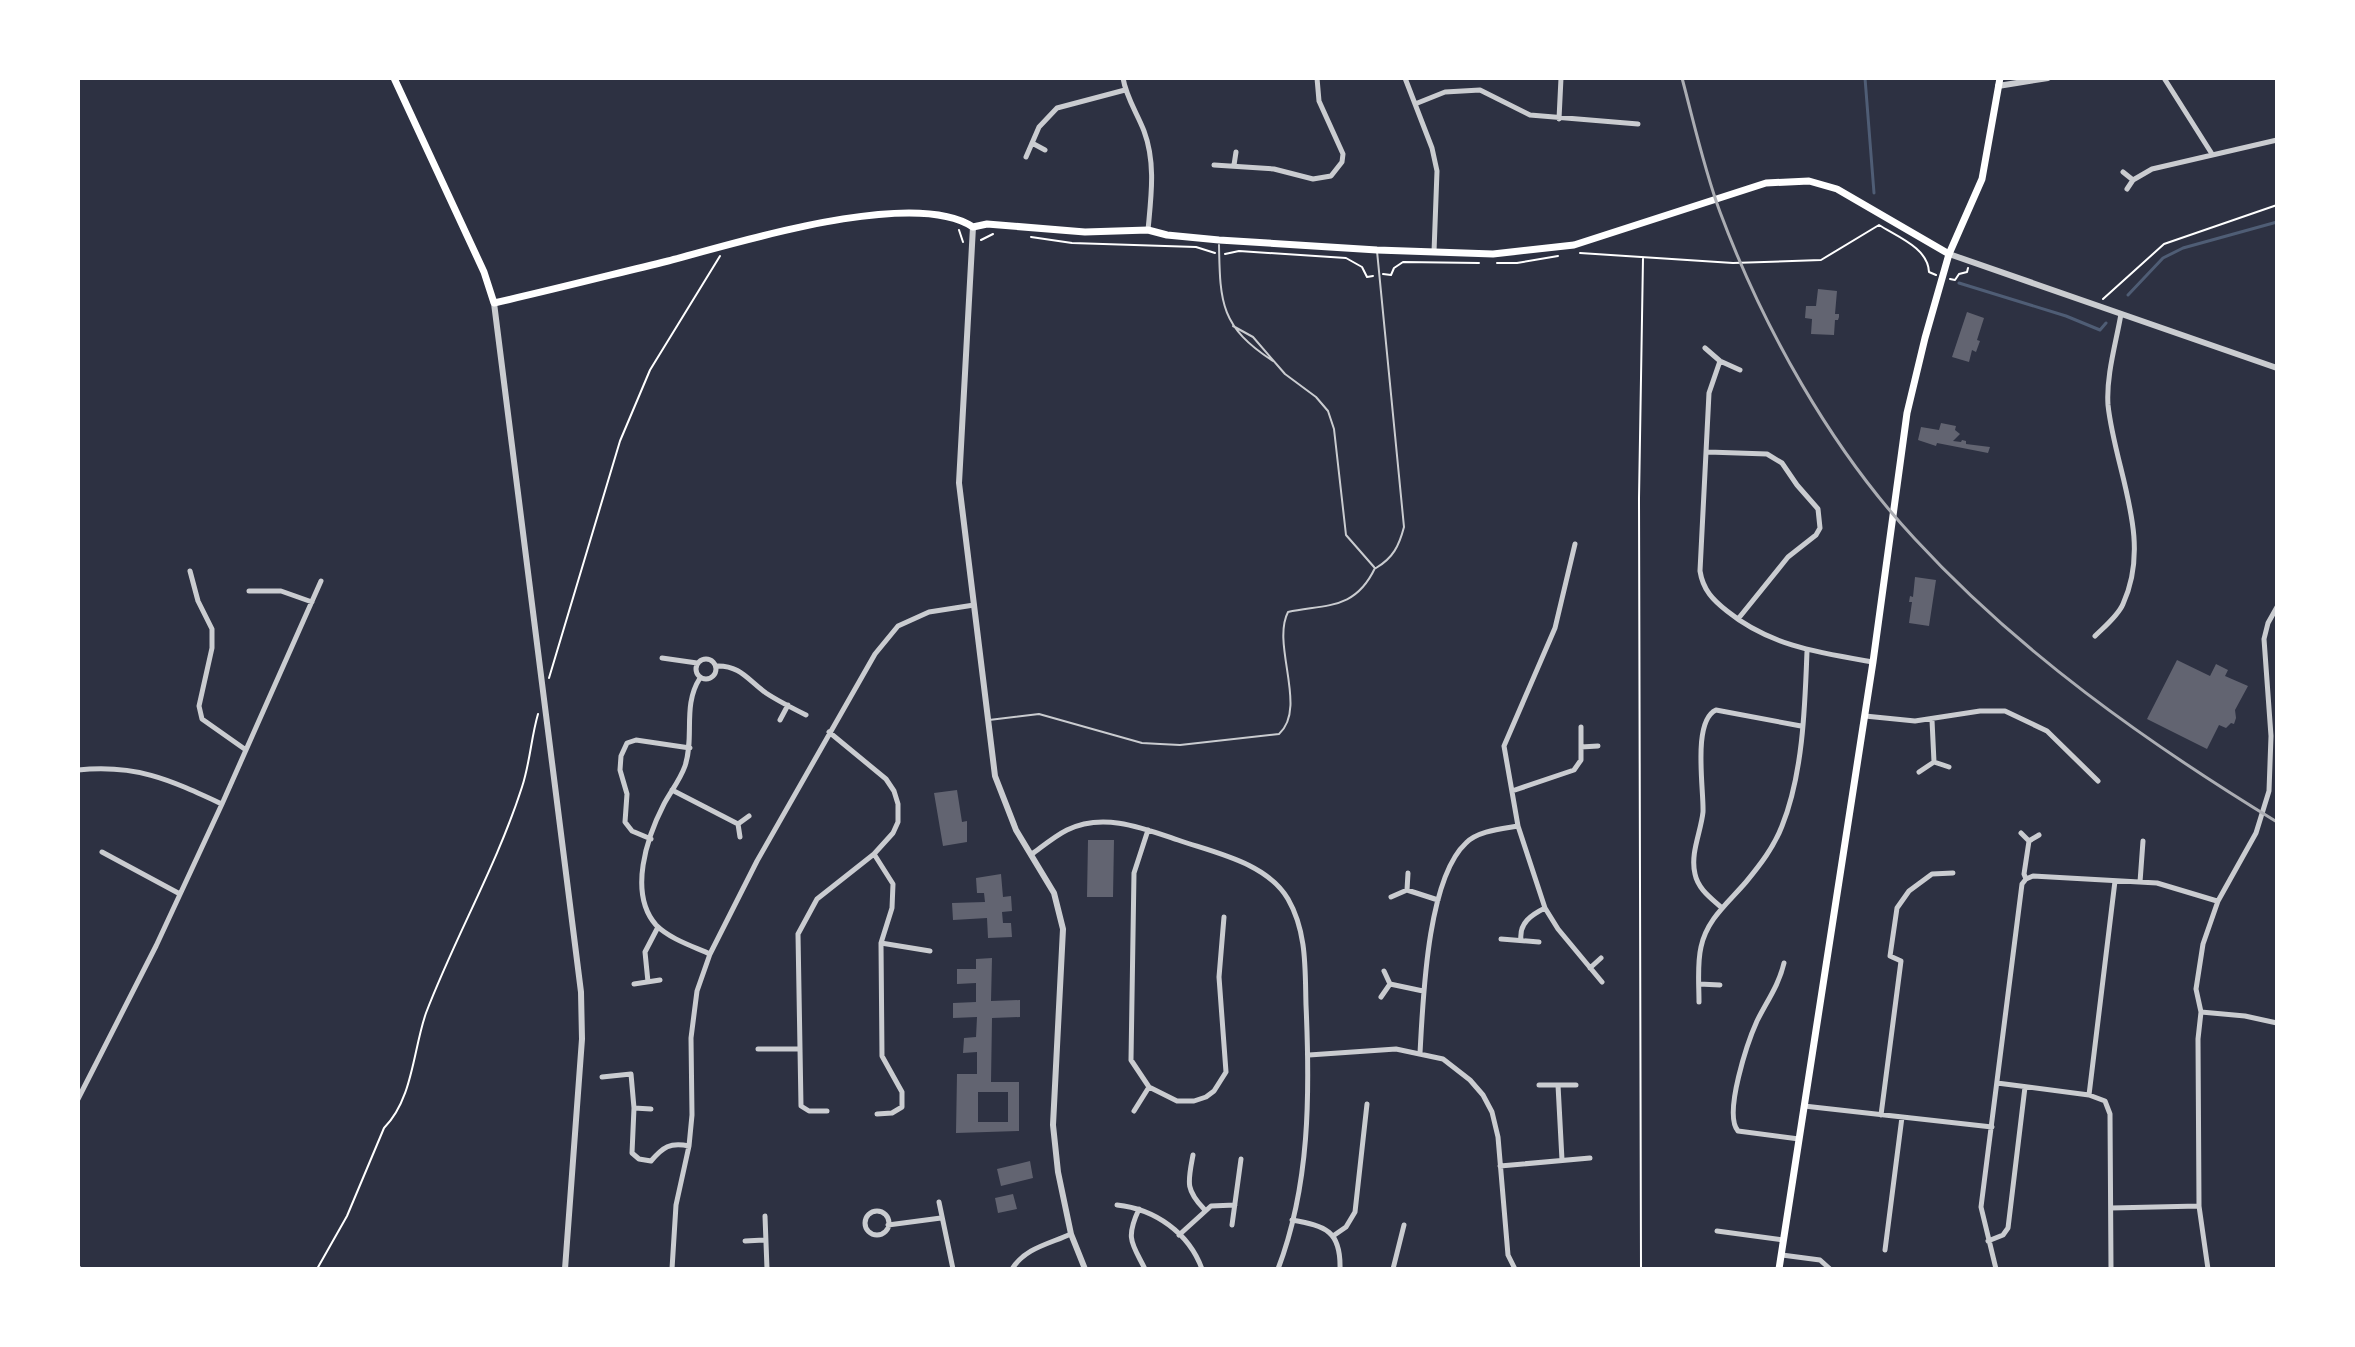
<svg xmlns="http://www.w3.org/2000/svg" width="2355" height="1347" font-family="Barlow,sans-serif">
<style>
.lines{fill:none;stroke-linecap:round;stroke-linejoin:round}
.stream{stroke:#4f5d75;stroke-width:3}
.building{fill:#626471;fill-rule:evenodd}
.path{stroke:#fff;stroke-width:2}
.service{stroke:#caccd0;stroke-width:2}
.minor{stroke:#caccd0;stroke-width:5}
.tertiary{stroke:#caccd0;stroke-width:6}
.secondary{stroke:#fff;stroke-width:7}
.primary{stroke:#fff;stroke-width:7}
.rail{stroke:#abadb3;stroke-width:3}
</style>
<rect width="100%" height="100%" fill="#2d3142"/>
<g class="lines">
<path class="stream" d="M1865 78 1874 193
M1959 283 2066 316 2100 330 2106 323
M2128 295 2163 258 2183 248 2277 222"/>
</g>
<path class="building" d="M1818 289 1837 291 1835 314H1839V317L1838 320H1835L1834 335 1811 334 1812 319 1805 318 1806 306H1816Z
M1967 312 1984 318 1977 340 1980 341 1976 352 1972 350 1969 362 1952 357Z
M1941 423 1956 426 1955 430 1960 434 1953 441 1961 442 1962 440 1966 441V444L1990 447 1988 453 1937 443 1936 446 1918 440 1921 427 1939 430Z
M1915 577 1936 580 1929 626 1909 623 1912 602H1909L1910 596 1913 597Z
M2177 660 2210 676 2216 664 2228 670 2225 676 2248 686 2235 710 2236 718 2234 724 2231 723 2226 728 2219 725 2207 749 2147 719Z
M957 790 962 822 967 821V842L943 846 934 793Z
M1088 840H1114L1113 897H1087Z
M1001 874 1003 897 1011 896 1012 911 1002 912 1003 923H1011L1012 937 988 938 987 918 953 920 952 903 985 902 984 893H977L976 878Z
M992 958 991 1001 1020 1000V1017L992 1018 991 1082H1019V1131L956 1133 957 1074H977V1052L963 1053 964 1038 976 1037 977 1017 953 1018V1003L976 1002V983L957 984V969H976V959ZM978 1092H1008V1122H978Z
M1030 1161 1033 1178 1001 1186 997 1169Z
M1013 1194 1017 1209 998 1213 995 1198Z"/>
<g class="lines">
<path class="path" d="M959 230 963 242
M1031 237 1072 243 1196 247 1215 253
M981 240 993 234
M1580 253 1733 263 1821 260 1879 225C1898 237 1928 248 1929 272L1936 275
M1225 254 1239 251 1346 258 1362 267 1367 277 1373 276
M1497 263H1517L1558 256
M1383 274 1391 275 1394 268 1403 262 1479 263
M1950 279 1955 280 1959 274 1967 272 1968 268
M2103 299 2164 244 2277 205
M549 678 620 441 650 370 720 256
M317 1269 347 1216 384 1128C413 1099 413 1050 426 1013 455 937 497 865 522 787 530 763 531 738 538 714
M1641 1269 1639 498 1643 258"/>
<path class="service" d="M1219 245C1220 304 1221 327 1273 361
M1233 326 1253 337 1285 374 1316 397 1328 411 1334 429 1346 535 1374 567
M1376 568C1393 558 1399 546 1404 527L1377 251
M989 720 1039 714 1142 743 1160 744 1180 745 1279 734C1308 708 1271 645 1288 612 1327 604 1355 610 1375 568"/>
<path class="minor" d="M1123 78C1126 97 1137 113 1144 131 1156 163 1151 197 1148 230
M1405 78 1432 148 1437 171 1434 252
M2164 78 2212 154
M1415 104 1445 92 1480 90 1530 115 1638 124
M1559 119 1561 78
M1032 143 1045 150
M1026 157 1039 127 1057 108 1125 90
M1214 165 1274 169 1313 179 1331 176 1342 162 1343 154 1319 101 1317 78
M1234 165 1236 152
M2123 172 2133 180 2127 189
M2133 180 2152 169 2277 140
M1705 348 1720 361 1740 370
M1720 361 1709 393 1700 571C1703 590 1713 600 1727 611 1770 646 1820 653 1873 662
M1708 452 1767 454 1782 463 1797 485 1818 509 1820 528 1816 535 1788 557 1738 619
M1575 544 1555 628 1504 746 1518 826 1545 908 1558 929 1602 982
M190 571 198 601 212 629V648L199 706 202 719 246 750
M249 591H281L312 602
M2095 636C2104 627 2118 616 2123 604 2153 539 2115 471 2108 405 2106 376 2116 343 2121 314
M662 658 697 663
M696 669a10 10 0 1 1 20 0a10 10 0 1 1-20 0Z
M716 666C740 665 748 680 766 693 778 701 792 708 806 715
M700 678C682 706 695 736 685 766 680 780 671 791 664 804 647 837 628 893 656 925 670 939 692 946 710 954
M1865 716 1915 721 1980 711H2005L2047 731 2098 781
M780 720 788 705
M1932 720 1934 762 1949 767
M1581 747 1598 746
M78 770C137 764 170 780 222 804
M1919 772 1934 762
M672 790 738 824
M1512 791 1574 770 1581 760V727
M1148 830 1134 873 1131 1060 1149 1087 1177 1101H1194L1206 1097 1214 1091 1226 1072 1219 977 1224 917
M2021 833 2029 841
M740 837 738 824 749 816
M651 839 632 831 625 822 627 794 620 770 621 756 627 743 636 740 690 748
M102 852 180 894
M874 854 893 884 892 908 881 943 882 1056 902 1092V1107L892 1113 877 1114
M1032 854C1043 846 1055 836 1067 830 1103 812 1143 828 1178 840 1216 853 1267 863 1288 899 1307 932 1305 969 1306 1005 1310 1094 1310 1185 1278 1269
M2026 879 2033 876 2157 883 2217 901
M2140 882 2143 841
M1407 890 1438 900
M1391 897 1407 890 1408 873
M1722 908C1711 898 1698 889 1695 874 1690 853 1701 832 1703 812 1704 790 1692 721 1716 710L1801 726
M1501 939 1539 942
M1521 940C1519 923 1531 915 1545 908
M881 943 930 951
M1784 963C1779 985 1767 1001 1757 1021 1748 1041 1723 1114 1738 1131L1799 1139
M1590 968 1601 958
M648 982 645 952 658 927
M634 984 660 980
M1390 984 1423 991
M1699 984 1720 985
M1381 997 1390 984 1384 971
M1699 1002C1699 984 1697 964 1701 947 1707 919 1728 903 1746 882 1760 865 1774 847 1782 826 1803 774 1805 706 1807 651
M2201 1012 2245 1016 2277 1023
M758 1049H800
M1420 1053C1423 1000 1427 879 1466 843 1478 831 1501 829 1518 826
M1309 1055 1396 1049 1443 1059 1470 1080 1483 1095 1492 1112 1498 1137 1508 1255 1515 1269
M602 1077 631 1074 634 1108 632 1153 639 1159 651 1161C663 1147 670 1142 689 1146
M1997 1083 2089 1095 2105 1101 2110 1114 2111 1269
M1539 1085H1576
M1558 1085 1562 1160
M2089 1095 2115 881
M78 1099 156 946 222 804 321 581
M1804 1106 1992 1127
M634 1108 651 1109
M827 1111H809L801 1106 798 934 817 899 874 854 893 833 898 822V804L894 791 886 779 829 732
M1134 1111 1149 1087
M1881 1115 1901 961 1890 956 1897 908 1909 891 1932 874 1953 873
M1193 1155C1188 1182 1185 1189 1204 1209
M1500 1166 1590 1158
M939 1202 953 1269
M1117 1205C1155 1209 1189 1233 1202 1269
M2111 1208 2199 1206
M1139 1209C1125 1239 1132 1243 1145 1269
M865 1223a12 12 0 1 1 24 0a12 12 0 1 1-24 0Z
M765 1216 767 1269
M1292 1220C1326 1226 1341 1231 1340 1269
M888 1225 941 1218
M1232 1225 1241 1159
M1717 1231 1783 1240
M1179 1235 1211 1206 1235 1205
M1333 1236 1346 1227 1355 1212 1367 1104
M745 1241 766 1240
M1988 1241 2003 1235 2008 1228 2025 1087
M1885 1250 1902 1117
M1782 1255 1820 1260 1830 1269
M672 1269 676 1205 689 1146 692 1115 691 1038 697 991 710 954 757 861 875 654 898 626 929 612 974 605
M1012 1269C1025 1248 1049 1244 1071 1234
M1393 1269 1404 1225
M1996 1269 1981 1207 2022 884 2026 879 2024 874 2029 841 2039 835
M2208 1269 2199 1206 2198 1039 2201 1012 2196 989 2203 944 2218 901 2256 833 2269 791 2271 736 2264 639 2268 623 2277 607"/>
<path class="tertiary" d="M1998 86 2048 78
M973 227 959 483 995 776 1016 830 1054 893 1063 929 1053 1125 1058 1172 1071 1234 1085 1269
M1949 254 2277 368
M494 303 581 992 582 1039 565 1269
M78 1268 79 1269"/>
<path class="secondary" d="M394 78 484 272 494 303C552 290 610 275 668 261 736 243 914 187 973 227L987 224 1085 232 1148 230 1167 235 1219 240 1377 250 1493 254 1574 245 1766 183 1809 181 1837 189 1949 254"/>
<path class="primary" d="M1779 1269 1873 662 1907 413 1925 338 1949 254 1982 179 2000 78"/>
<path class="rail" d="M1682 78C1694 123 1704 169 1720 212 1763 327 1831 449 1915 539 2019 652 2146 742 2277 822"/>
</g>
<rect width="2355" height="1347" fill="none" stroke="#ffffff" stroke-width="160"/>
</svg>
